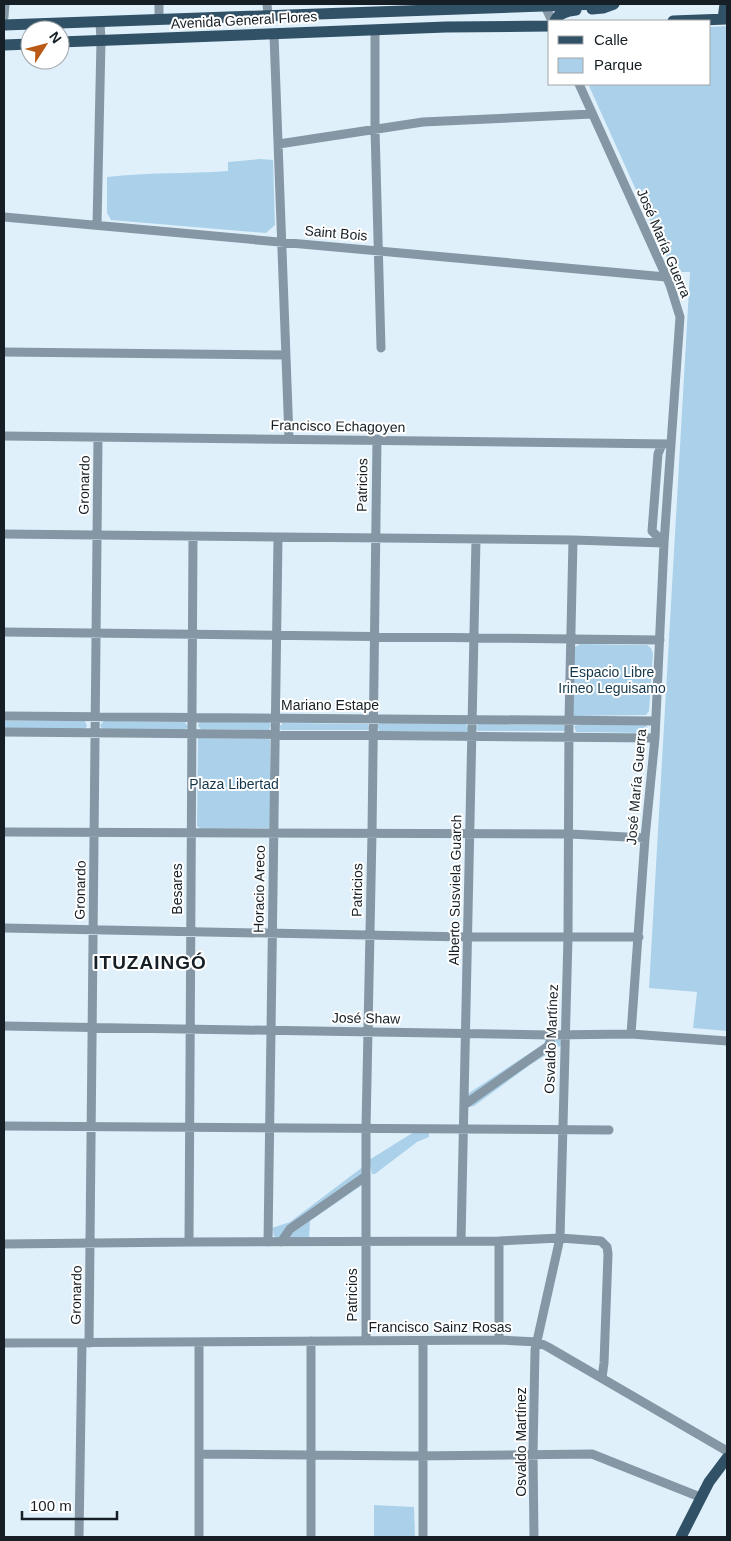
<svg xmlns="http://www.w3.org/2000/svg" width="731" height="1541" font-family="Arial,sans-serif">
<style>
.green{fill:#abd1ea}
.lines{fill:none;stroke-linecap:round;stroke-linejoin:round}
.minor{stroke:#8597a4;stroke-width:9}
.major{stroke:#315166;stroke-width:11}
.labels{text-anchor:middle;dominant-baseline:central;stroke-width:4;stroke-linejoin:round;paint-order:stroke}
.street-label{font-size:14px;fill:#151f25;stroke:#fff}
.park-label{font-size:14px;fill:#13364a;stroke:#fff}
.district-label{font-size:19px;font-weight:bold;letter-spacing:1px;fill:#151f25;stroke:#fff}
</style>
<rect width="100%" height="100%" fill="#dff0fb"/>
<path class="green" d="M727 26V1031L693 1028 697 992 649 988 690 272H673L589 86 594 84H710V27Z
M260 159 273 160 275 225 266 233 111 220 107 213V177C147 172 187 174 228 171V162Z
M580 644 647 645 651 648 653 654 649 711 646 715 573 716 574 648Z
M4 721H85L87 726 85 729 5 728Z
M104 721 185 722 188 727 186 729H102L100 725Z
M202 722H269L271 725 269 730 201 729 198 726 199 723Z
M283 723 368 724 370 730H281L279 727Z
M380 723 466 724 468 729 466 732 379 731 377 725Z
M478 724 564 725 566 731H478L476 728Z
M578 725H646L648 728 646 733 576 732 574 726Z
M198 738 269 739 270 740V827L269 828 201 829 197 826Z
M545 1037H556L562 1040 563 1044 530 1065 474 1106 469 1107 466 1095 545 1043Z
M414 1132 429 1133V1137L417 1142 375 1174H372L369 1160Z
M364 1166 365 1183 310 1221 309 1239H277L274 1236 272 1228 290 1222Z
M374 1505 414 1507 415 1537H374Z"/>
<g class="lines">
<path class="minor" d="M159 4V18
M267 4 268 15
M545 6 552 21
M4 17 5 4
M375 30V129L381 348
M274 35 289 438
M579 84 670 285 680 317 664 543 655 738 645 838 631 1034
M279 144 423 122 592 114
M4 217 666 277
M97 225 101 41 100 22
M4 352 286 355
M4 436 671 444
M662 444 658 454 652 531 664 543
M4 534 573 540 664 543
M4 632 660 640
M4 716 655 721
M4 732 655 738
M4 832 570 834 645 838
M4 928 467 937H639
M4 1026 551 1035 631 1034 727 1041
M464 1105 547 1047 550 1043 551 1035
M4 1126 609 1130
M461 1241 476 539
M499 1241V1340
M189 1242 193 537
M268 1242 278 537
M281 1242 290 1229 366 1176
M4 1244 189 1242 499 1241 560 1238 601 1241 607 1247 608 1254 604 1363 602 1378
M366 1341V1128L372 833 377 439
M199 1342V1537
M4 1343 499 1340 538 1342 548 1347 727 1451
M89 1343 98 438
M199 1454 413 1456 592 1454 700 1497
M79 1537 82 1343
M311 1537V1341
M423 1537V1341
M534 1537 533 1454 535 1350 560 1238 568 937 569 720 573 540"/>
<path class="major" d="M592 9 603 8 614 4
M723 19 725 4
M555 21C558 13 567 11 576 10
M673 21 727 19
M4 25C202 18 401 11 600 4
M60 42 446 27 550 26
M4 45 30 44
M681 1537 709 1482 727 1458"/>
</g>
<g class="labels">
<g class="street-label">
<text transform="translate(244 20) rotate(-3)">Avenida General Flores</text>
<text transform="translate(336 233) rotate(5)">Saint Bois</text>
<text transform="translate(664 243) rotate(67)">José María Guerra</text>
<text transform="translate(338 426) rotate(1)">Francisco Echagoyen</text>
<text transform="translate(84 485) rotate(-89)">Gronardo</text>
<text transform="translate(362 485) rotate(-89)">Patricios</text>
<text x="330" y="705">Mariano Estape</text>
<text transform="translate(636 787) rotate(-85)">José María Guerra</text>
<text transform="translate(177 889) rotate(-90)">Besares</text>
<text transform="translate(259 889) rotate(-89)">Horacio Areco</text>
<text transform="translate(80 890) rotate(-89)">Gronardo</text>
<text transform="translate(357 890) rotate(-89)">Patricios</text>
<text transform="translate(455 890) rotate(-89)">Alberto Susviela Guarch</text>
<text transform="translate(366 1018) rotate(1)">José Shaw</text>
<text transform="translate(551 1039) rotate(-88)">Osvaldo Martínez</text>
<text transform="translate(76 1295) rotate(-89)">Gronardo</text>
<text transform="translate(352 1295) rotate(-90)">Patricios</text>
<text x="440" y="1327">Francisco Sainz Rosas</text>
<text transform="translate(521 1442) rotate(-90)">Osvaldo Martínez</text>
</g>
<g class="park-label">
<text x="612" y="672">Espacio Libre<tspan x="612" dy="16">Irineo Leguisamo</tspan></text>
<text x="234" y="784">Plaza Libertad</text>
</g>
<g class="district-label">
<text x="150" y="962">ITUZAINGÓ</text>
</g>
</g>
<rect width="731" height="1541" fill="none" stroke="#151f25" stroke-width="10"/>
<rect x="548" y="20" width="162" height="65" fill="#ffffff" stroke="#a1a5a8"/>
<rect x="558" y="36" width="25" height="8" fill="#315166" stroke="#a1a5a8"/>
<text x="594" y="45" font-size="15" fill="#151f25">Calle</text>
<rect x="558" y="58" width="25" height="15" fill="#abd1ea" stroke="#a1a5a8"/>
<text x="594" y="70" font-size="15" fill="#151f25">Parque</text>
<g transform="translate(45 45) rotate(54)"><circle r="24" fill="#ffffff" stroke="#a1a5a8"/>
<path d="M0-4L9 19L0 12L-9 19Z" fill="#ba5915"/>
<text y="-8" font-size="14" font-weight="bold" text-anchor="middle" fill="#151f25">N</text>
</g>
<path d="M22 1511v8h95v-8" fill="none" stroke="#151f25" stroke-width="2.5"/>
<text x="30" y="1511" font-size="15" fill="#151f25" stroke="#ffffff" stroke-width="4" paint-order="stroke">100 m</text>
</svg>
